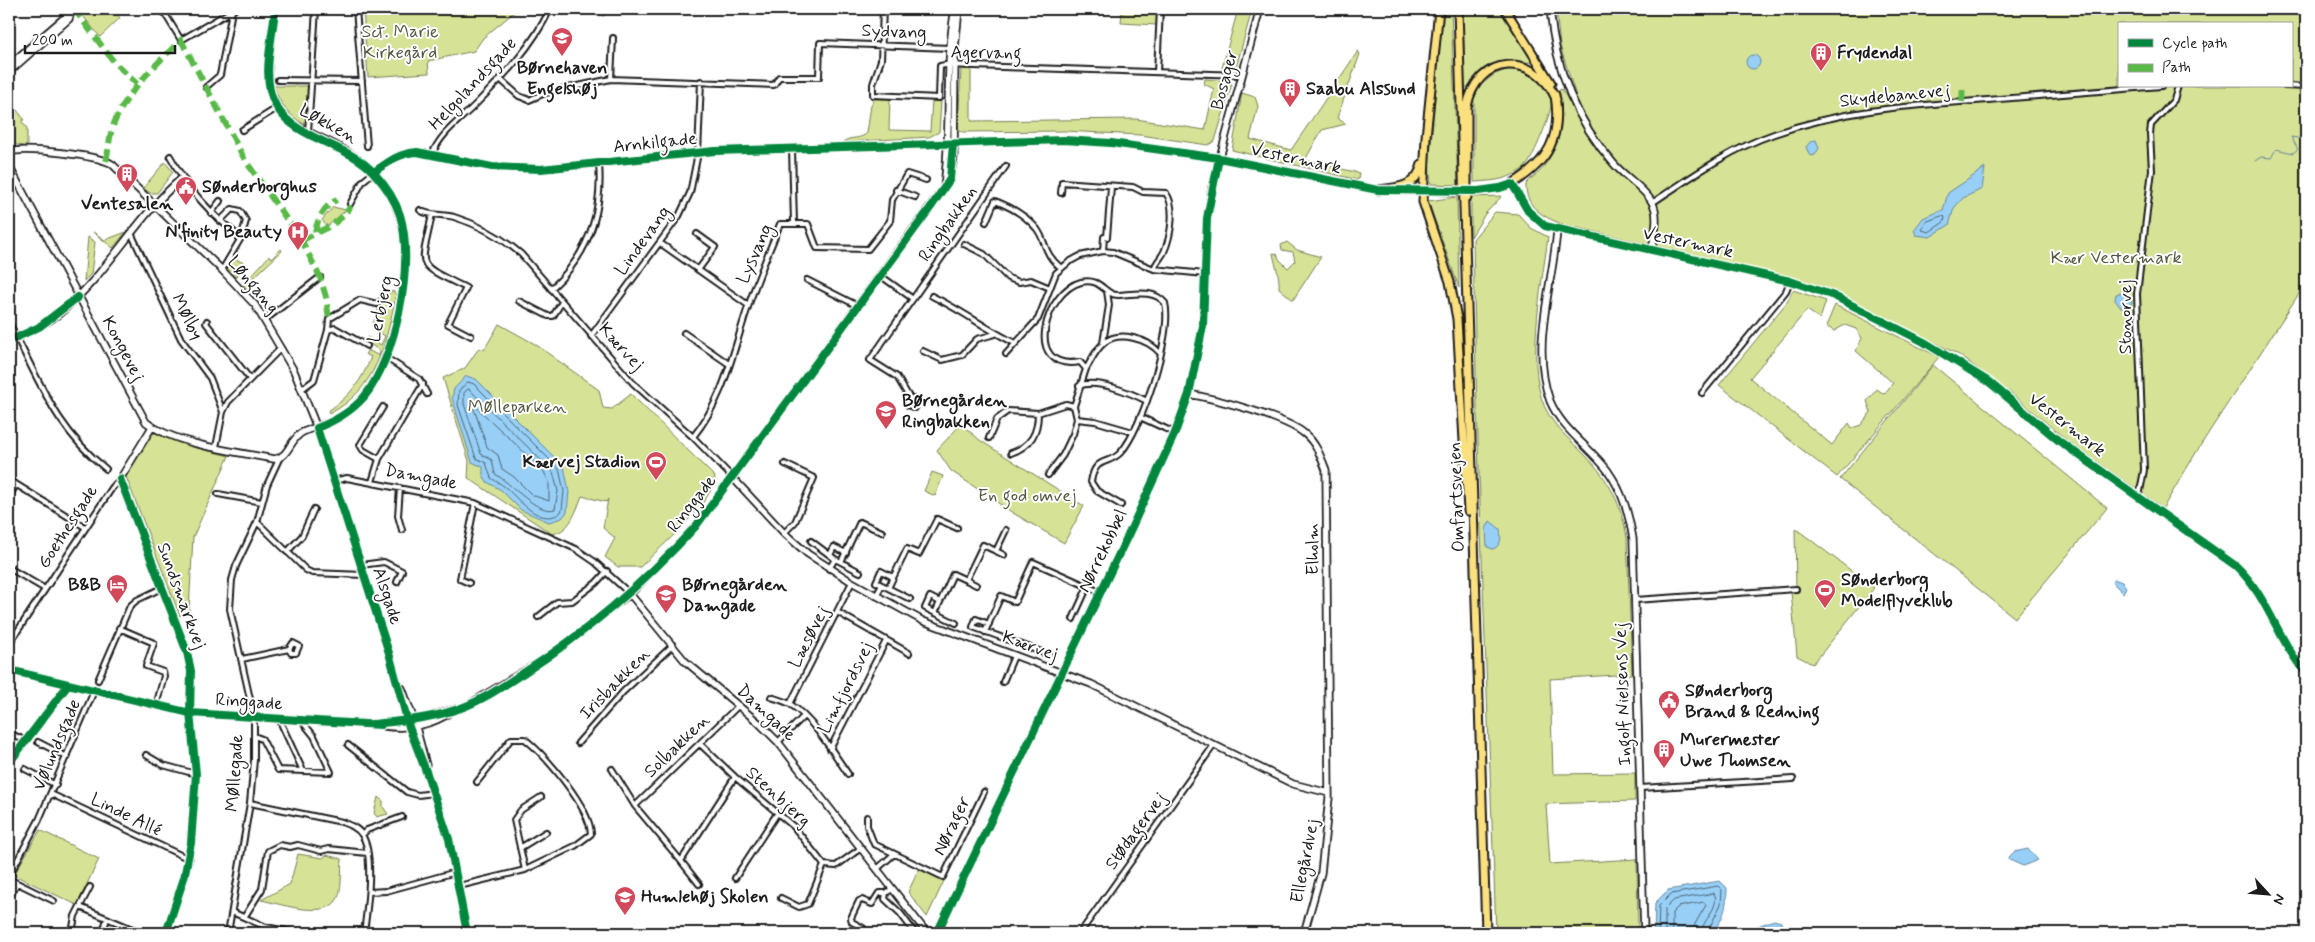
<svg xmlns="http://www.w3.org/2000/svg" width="2315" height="942" font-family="Mynerve,sans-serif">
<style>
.green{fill:#d6e295;stroke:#797f58;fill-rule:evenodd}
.water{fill:#97cff6;stroke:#66879f}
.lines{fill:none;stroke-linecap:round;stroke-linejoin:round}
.shore{stroke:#4d6473;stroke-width:1}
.stream{stroke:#66879f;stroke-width:1}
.street-casing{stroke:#1c1c1c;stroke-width:8}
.secondary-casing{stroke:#1c1c1c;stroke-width:9}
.highway-casing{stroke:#1c1c1c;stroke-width:11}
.street{stroke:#fff;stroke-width:4}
.secondary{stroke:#fff;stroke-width:5.5}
.highway{stroke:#fbe080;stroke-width:7}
.secondary-bridge-casing{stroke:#1c1c1c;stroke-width:9;stroke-linecap:butt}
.secondary-bridge{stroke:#fff;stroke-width:5.5}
.quiet{stroke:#58b947;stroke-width:6;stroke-dasharray:12 6;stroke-linecap:butt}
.cycleway-casing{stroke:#fff;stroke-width:11}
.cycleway{stroke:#00873e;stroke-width:8}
.labels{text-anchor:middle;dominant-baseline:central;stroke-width:4;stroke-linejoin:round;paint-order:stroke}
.park-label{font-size:18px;fill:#545740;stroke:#fff}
.street-label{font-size:18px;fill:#1c1c1c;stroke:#fff}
.poi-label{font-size:18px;font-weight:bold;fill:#1c1c1c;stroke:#fff;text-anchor:start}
</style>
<rect width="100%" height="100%" fill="#fff"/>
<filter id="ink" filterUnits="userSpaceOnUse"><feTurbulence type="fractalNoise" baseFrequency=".02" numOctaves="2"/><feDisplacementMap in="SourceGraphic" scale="10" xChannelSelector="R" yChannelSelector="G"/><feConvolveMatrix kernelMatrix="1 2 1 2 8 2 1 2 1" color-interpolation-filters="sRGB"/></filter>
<g filter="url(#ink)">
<path class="green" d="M82 9H112L120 18 100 37 79 11Z
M363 9H518L483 38 474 51 428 61 429 73 368 77Z
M579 9H609L604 16Z
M1112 9H1157V25L1121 23 1122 10Z
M1238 9 1252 10 1236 68H1222Z
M1443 9H1451L1458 185 1431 184 1429 166Z
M1463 9H1501L1537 64C1499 56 1492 61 1465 89Z
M1556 9H2306V283L2200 446 2163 508 2068 441 2012 394 1959 355 1858 304 1794 278 1562 224C1543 217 1525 207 1526 184 1530 179 1535 176 1540 171 1561 147 1565 121 1559 90L1562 89 1569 102 1576 96 1560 46ZM2119 24H2291V86H2119Z
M1358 51 1360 54 1337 118 1346 124 1322 130 1305 160 1359 173 1358 180 1232 150 1242 93 1255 97 1258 106 1250 139 1291 150Z
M961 69H971V121L1136 119 1205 130 1214 89 1204 84 1205 79 1227 81 1232 84 1215 141 1208 145 1140 135 1065 131 962 132 958 129Z
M1521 69C1535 76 1548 85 1551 101 1553 111 1535 152 1529 162 1527 166 1522 170 1518 172 1504 181 1489 181 1474 182V98L1482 84 1495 74 1506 70Z
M274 86H309L307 123 304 124C288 115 279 103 274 86Z
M874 99H890L889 130 930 131 932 100 941 102 939 132 929 137 843 142C850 136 861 140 867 133L871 105Z
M9 100 24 119 22 122 27 128V147L9 143Z
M165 162 173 172 157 193H150L143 188Z
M1502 196 1485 214 1471 237V197Z
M1457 197 1459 288 1428 201Z
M333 207 346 210 327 227 322 220Z
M1495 212 1518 214 1531 228 1548 237C1542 285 1523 374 1549 415 1558 430 1572 442 1585 455 1609 479 1622 505 1627 538L1632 674 1550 679 1553 774 1635 773V801L1546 804 1550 864 1637 859 1638 933H1496C1488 702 1477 471 1473 239Z
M93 232 105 240 126 232 113 248Z
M88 237 95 242 91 274 84 281Z
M1287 242 1297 250 1321 257 1293 300 1279 288C1280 275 1275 266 1273 253L1277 254 1279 259 1288 268 1295 261 1293 252 1282 250 1281 245Z
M281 249 282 251 247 284 252 289 249 292 243 285 269 256 272 258Z
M233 258 244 263 236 278 227 268Z
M1793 290 1826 301 1820 319 1807 310 1750 378 1832 445 1849 423 1852 428 1861 425 1871 412 1867 401 1877 389 1884 394 1893 383 1856 351 1862 338 1856 329 1845 325 1834 331 1826 326 1835 305 1939 357 1837 477 1719 385 1787 302Z
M393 291 396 295C386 344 376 390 329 414L328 411C349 397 362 381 371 357L365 354 368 350 379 356 380 351 366 341 367 337 381 345 385 336 375 330 376 326 373 323 378 312V298Z
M499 324 535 344 599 390 603 408 612 409 631 394 715 477C715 500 658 550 640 567H618L605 557 615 538 603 528 608 499 606 502 582 496C576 511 570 532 552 534L468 478 469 461 443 378 465 368 479 348 484 350Z
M1933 365 2107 508 2015 618 1840 479Z
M961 424 981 441 1084 506 1064 543 1013 513 951 471 937 450Z
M157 433 195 447 229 456 193 537 189 611 180 616 125 474 152 434Z
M932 472 943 476 935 496 924 491Z
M1795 528 1874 588 1813 664 1797 656 1791 592 1796 591Z
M378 797 383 801V807L388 814 377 817 374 813Z
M40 830 99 859 77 905 14 875Z
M298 854 323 858 326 855 342 859C341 871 342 884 339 895 331 922 282 904 261 900L290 884Z
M919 869 944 881 927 917 908 892Z"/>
<path class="water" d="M1746 62a7 7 0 1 1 14 0a7 7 0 1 1-14 0Z
M1816 140 1819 148 1815 155 1810 156 1806 147 1811 141Z
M1985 168 1982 189 1963 198 1954 208 1949 225 1930 237 1916 235 1914 230 1923 218 1943 210 1948 193Z
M2120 293 2132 299 2130 310 2121 308 2115 300 2116 294Z
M466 376 476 379 564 467 569 491 567 512 562 518 549 522 521 510 501 490 487 482 483 475V467L472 462 452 398 454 389Z
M1490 521 1500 529C1501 538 1502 545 1493 549L1487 547 1486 529Z
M2114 579 2122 582 2126 587 2123 593 2112 582Z
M2028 849 2038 860 2023 866 2007 859 2014 852Z
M1720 881 1727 888C1727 904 1724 924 1709 933H1654L1655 903 1668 890Z
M1774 920 1781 922 1785 933H1728L1742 932Z"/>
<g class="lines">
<path class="shore" d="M1942 216 1945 217 1944 222 1929 232 1922 230 1926 222Z
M468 382 474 384 559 469 564 491 562 510 559 514C538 526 518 498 505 487 500 483 495 481 491 478L486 463 476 458 458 405 459 391Z
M469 389 553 472 558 491 555 509C537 515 511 483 495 474L492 460 481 454 464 404V393Z
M475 406 543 470 549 482V501L532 495 514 477 502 469 498 455 487 447 474 409Z
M1658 933 1659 906 1671 894 1718 886 1722 890 1721 904 1707 933
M1665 933V909L1674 900 1714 893C1721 907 1702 920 1701 933
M1672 933V913L1678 907 1704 902 1706 905 1695 924 1693 933"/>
<path class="stream" d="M2255 161 2261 157 2271 158 2276 149 2293 153 2298 149 2291 137 2304 139 2306 137"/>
<g class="street-casing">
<path id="street" d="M70 9 71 12 76 9
M162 9 181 40 235 9
M356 9 367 146
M883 9 881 60 873 84V95L939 98 940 66 945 65 1241 75
M1157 72 1160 9
M500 79 519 96 529 100 545 93 611 79 774 85 779 77H819L820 43 950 48
M611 79 613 38
M278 80 362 81
M2285 86 2306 87
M206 87 220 75 232 11
M242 130 277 108
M308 132 316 9
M792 149 794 223
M432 154C442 132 458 122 475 105 503 77 533 46 550 9
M170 156C188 190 211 214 241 238L222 270
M896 190 915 197
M1061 193 1062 182 1133 187 1143 192 1166 193C1176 207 1171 236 1164 252 1161 258 1156 262 1154 269
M1652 203C1691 177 1730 149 1774 134 1842 110 1905 106 1975 101 2037 96 2099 91 2161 86
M350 204 363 181 374 172
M420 210C427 216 444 214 454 217 480 225 501 237 521 254L633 383 693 437 732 477
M211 213 220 201
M432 214C422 269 411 261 466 288L448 324 471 336
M220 221 232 209 240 211 246 221 241 238
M986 222 995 201C1011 207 1026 215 1037 229 1047 243 1043 253 1061 268
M131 233 181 339 210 378 223 412
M697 234 715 247 698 270
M660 243 748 305
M964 244 984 254 1008 278 1019 282 1031 280 1050 288
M1103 251 1104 237H1107L1111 187
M881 276 913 299
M807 280 858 306
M551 289C587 256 603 213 599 164
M932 296C961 310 986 329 1015 343
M519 301 548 316H553L562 302
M265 320 320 277
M207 321 206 323 250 379
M9 323C40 380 53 426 106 469
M328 330 335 328 367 346
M684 333 729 364
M591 336 679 216 690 193 698 153 701 81
M1103 343 1109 305 1107 291
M923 351 942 360 962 355 977 339 995 334
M1006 354 1038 319 1056 273 1069 262 1080 256 1103 251 1113 252 1154 269 1205 274
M391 361 419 379 427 394
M1086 369C1091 361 1096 349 1104 343 1119 330 1148 339 1160 353
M1079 386C1096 378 1131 393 1147 401
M302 389 314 380 328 330 329 319 360 300 377 304
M1702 393 1786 291 1790 281
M909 397 917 401 915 408 908 405 909 397 897 377 870 360 1006 166
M1140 417 1175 433
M1077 419 1095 421 1133 432
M693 437C725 397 732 354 748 307 757 279 769 252 780 224H808L817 248 868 249 890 221 892 200 907 174 926 180
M989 438 997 419 1008 411 1038 413 1066 404 1074 406
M216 447 223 412 228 402 281 348
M1011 453C1031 446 1038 433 1038 413
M379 459 363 450 360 445 383 407
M1048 475 1063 455 1073 434 1077 419 1074 406 1086 369 1080 362C1022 372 1045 291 1081 282 1102 277 1104 296 1119 295 1134 294 1154 289 1165 303 1173 333 1142 429 1121 452 1109 466 1095 455 1091 482L1097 491 1121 505
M9 480 85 527
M333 481 347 478 475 503 576 549 595 562 630 594
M372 482 379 459 423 384
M400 488 398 516 402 530
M218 494 262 502
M9 497 16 485
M2139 497 2144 470 2137 294 2152 170 2150 134 2151 125 2174 100 2178 86
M257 522 306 570 312 573 364 575
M784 533 795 522 814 478 785 464
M811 541 835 559
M996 551 1004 555
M287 552 302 536 314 509
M830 555 834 547 846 553
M841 562 860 572
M361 565 384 562 402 571 397 582
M9 568 45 589
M829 569 835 559 841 562 860 522 882 532
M966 580 976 585
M469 583 460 579 475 503
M882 585 876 582 881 571 893 577
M888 588 910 599
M876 596 882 585 888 588 907 549 919 554 937 519 957 528
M1635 600 1796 589
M940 602 930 597 925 608 956 623
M837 612 909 653
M935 613 953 574 966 580 983 545 996 551 1006 530
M538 617 557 602 572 601 596 583 607 571
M1073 619 1088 586
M989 624 976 619 973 627 1050 655
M119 628 154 643 146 666 163 672 164 676 156 706
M985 632 1001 596 1015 602 1033 562 1100 592
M9 644 112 488 120 479
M242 659 289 649 291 653H296L299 646 293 643 289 649
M98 680 130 606 137 600 162 588
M1003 682 1014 656
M771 697C777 699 784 701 790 704 812 718 833 752 848 774
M790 704 852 582
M279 719 303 771
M9 733 22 739
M254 736 262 739 278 770 331 772 314 736 301 720
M38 742 67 757
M778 742 803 717
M578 743 623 692 673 645
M700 744 735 777 794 827 824 865 836 866 861 848
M348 745 407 792 418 795 434 793
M830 749 886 641
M146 755 163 765 196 774
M25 769 56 785
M612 769 635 806 681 861
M1640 788 1793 779
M51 794 189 859
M250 803 342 822C350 825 358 828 362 835 375 855 367 910 364 933
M635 806 738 706
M867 817V826L874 844 943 877 984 792
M362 835 367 830 402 817
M520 848 546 832
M9 858 16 862
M877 869 894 854
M525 870 514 820 521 810 541 797
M9 876 39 820 94 691
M735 878 778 812
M9 879 54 901
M699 884 681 861 735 777
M459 886 525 870 575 846 591 834C590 807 546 756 525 739H511L477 782
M892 889 886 893 885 899 900 913 915 933
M369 892 386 891 456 872
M9 898 17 883
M781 898 799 907 808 904 824 865
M80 907 142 933
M232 912 266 927 297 933
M245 916 262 889 268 851 280 845 290 847 298 845 321 851 329 849 367 853
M72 933 75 916 90 887
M103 933 107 918
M166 933 176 902
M228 933 250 803 254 760V717L230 609 232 580 236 566 257 522 267 485 279 459
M866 933 863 928 852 922 851 918 859 901 862 900 872 904 879 893H886
M1080 933 1214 745"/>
</g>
<g class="secondary-casing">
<path id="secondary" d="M1550 9C1555 67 1575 120 1614 164 1625 177 1643 187 1652 202 1660 216 1654 235 1652 250
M9 65 71 12
M9 72 69 19 71 12
M9 152C25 147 97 155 112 164L222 270 255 305 294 371 317 428 389 653 409 727 427 774 449 839 467 933
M9 166 146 422C175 445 238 452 274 459 289 458 290 438 303 432 325 422 337 424 356 405 394 368 417 264 399 215 394 200 384 184 374 173 353 149 320 139 293 124 255 95 272 49 275 9
M374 172C388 162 399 153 417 152L492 167 541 169 715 151 1064 140 1111 143 1219 158 1378 190 1453 192
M944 186C952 127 944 67 955 9
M1478 191 1500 188 1512 184 1528 211 1545 226 1790 281 1834 296 1924 342 1989 382 2059 441 2236 566C2268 596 2278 641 2306 673
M1557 230C1553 285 1530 347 1550 401 1562 430 1590 447 1608 471 1623 492 1629 515 1633 539L1644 933
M9 341C26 334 44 325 59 314 107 275 135 218 182 178
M1189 394C1216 399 1285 417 1305 434 1316 443 1321 457 1326 470L1329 798 1321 873 1304 933
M152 427 120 479 187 652 191 671 190 713 196 774 189 859 176 902
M732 477 784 533 808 554 852 582 923 621 1091 684 1293 784 1329 793
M630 594 685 661 759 723 778 742 927 933
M9 670 190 713 374 724
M402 688 414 720 426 765
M372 724 414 720 466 706 554 653 630 594 696 526 950 179 954 157 955 48 959 9
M383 726C406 729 429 726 448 714
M937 933 1130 531 1175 433 1189 394 1203 326 1207 218 1212 187 1260 9"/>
</g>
<g class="highway-casing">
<path id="highway" d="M1439 9 1426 137 1423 202 1450 282 1457 319 1468 511
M1458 9 1486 933
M1505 9 1551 83
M1512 184C1548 162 1562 138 1555 95
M1378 190C1398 188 1417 187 1422 164
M1467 197V107C1476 54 1536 51 1556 99"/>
</g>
<use href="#street" class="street"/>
<use href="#secondary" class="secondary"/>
<use href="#highway" class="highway"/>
<g class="secondary-bridge-casing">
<path id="secondary-bridge" d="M1453 192 1478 191"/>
</g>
<use href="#secondary-bridge" class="secondary-bridge"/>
<path class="quiet" d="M71 12 77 13 114 62 137 84
M1962 102 1963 85
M106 161C109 149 109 137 113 126 126 91 156 65 181 40L245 160 302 241 320 277 326 297 329 319
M315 232C317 220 325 204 337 200
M302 241C323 227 335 229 351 206"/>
<g class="cycleway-casing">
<path id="cycleway" d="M275 9C273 39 260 78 276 106 296 141 348 143 374 173 385 185 395 200 400 215 415 264 396 358 364 397 351 412 335 421 317 428L389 653 409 727 427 774 449 839 467 933
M374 172C388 162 399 153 417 152L492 167 541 169 715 151 1064 140 1111 143 1219 158 1378 190 1478 191 1500 188 1512 184 1528 211 1545 226 1790 281 1834 296 1924 342 1989 382 2059 441 2236 566C2268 596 2278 641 2306 673
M9 341 39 327 78 297
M120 479 187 652 191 671 190 713 196 774 191 843 184 878 166 933
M9 670 190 713 381 725
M372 724C400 721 428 719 455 710 479 703 501 687 522 674 589 631 643 584 696 526L931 207 950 179 953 144
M9 763 68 685
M937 933 1130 531 1175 433 1189 394 1203 326 1207 218 1219 158"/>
</g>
<use href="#cycleway" class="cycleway"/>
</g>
</g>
<defs>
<g id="school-pin" transform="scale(1.125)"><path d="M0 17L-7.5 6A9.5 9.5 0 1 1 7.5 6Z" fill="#d1495b" stroke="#fff"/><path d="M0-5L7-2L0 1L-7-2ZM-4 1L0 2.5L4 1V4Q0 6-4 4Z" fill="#fff"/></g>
<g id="building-pin" transform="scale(1.125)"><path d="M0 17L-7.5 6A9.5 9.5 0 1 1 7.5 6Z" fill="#d1495b" stroke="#fff"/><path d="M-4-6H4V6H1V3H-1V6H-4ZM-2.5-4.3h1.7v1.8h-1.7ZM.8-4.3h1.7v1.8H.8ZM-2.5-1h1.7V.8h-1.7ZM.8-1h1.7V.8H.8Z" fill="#fff"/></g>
<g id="civic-pin" transform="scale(1.125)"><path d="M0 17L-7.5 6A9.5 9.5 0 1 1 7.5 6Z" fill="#d1495b" stroke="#fff"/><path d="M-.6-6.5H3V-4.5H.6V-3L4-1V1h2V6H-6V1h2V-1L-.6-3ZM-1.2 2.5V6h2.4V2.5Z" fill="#fff"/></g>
<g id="hospital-pin" transform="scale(1.125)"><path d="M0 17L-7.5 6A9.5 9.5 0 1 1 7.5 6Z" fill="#d1495b" stroke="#fff"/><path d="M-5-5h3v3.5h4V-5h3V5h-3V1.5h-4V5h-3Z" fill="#fff"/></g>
<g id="stadium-pin" transform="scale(1.125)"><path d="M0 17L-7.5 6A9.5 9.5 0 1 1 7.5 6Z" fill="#d1495b" stroke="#fff"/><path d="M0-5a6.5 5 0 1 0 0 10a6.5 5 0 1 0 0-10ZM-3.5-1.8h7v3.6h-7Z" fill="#fff"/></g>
<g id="hotel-pin" transform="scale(1.125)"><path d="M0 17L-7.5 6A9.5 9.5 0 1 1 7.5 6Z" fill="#d1495b" stroke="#fff"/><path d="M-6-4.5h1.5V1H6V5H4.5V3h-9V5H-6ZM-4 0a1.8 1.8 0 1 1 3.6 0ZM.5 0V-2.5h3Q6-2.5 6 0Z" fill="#fff"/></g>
</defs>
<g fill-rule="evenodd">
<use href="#school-pin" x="562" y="38"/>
<use href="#building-pin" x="1821" y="53"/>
<use href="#building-pin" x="1290" y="89"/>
<use href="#building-pin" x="127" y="174"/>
<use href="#civic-pin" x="186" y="187"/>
<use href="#hospital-pin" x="298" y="232"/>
<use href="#school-pin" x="886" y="411"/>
<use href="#stadium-pin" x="656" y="462"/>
<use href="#hotel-pin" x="117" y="585"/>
<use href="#stadium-pin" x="1825" y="590"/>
<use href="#school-pin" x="666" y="595"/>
<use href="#civic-pin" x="1669" y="701"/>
<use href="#building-pin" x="1664" y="750"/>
<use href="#school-pin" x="625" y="897"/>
</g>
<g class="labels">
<g class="park-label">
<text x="400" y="32">Sct. Marie<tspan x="400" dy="21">Kirkegård</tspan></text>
<text x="2116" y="258">Kær Vestermark</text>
<text x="517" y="407">Mølleparken</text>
<text x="1027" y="496">En god omvej</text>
</g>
<g class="street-label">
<text transform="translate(894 32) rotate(2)">Sydvang</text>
<text transform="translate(986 53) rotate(1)">Agervang</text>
<text transform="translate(1225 80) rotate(-75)">Bosager</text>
<text transform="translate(473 84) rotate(-47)">Helgolandsgade</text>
<text transform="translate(1895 96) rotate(-6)">Skydebanevej</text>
<text transform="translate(328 124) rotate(29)">Løkken</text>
<text transform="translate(655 143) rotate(-6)">Arnkilgade</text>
<text transform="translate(1296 159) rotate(12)">Vestermark</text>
<text transform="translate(948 224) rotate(-55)">Ringbakken</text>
<text transform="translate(643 241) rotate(-54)">Lindevang</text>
<text transform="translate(1688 243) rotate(12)">Vestermark</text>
<text transform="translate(755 254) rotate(-66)">Lysvang</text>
<text transform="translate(253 285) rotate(50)">Løngang</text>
<text transform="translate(381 309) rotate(-78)">Lerbjerg</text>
<text transform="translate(187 317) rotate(63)">Mølby</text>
<text transform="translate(2126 317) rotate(-90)">Stonorvej</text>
<text transform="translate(621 347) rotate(48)">Kærvej</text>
<text transform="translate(123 349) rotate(62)">Kongevej</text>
<text transform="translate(2067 425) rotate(38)">Vestermark</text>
<text transform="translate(421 477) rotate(11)">Damgade</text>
<text transform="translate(1457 497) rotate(-92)">Omfartsvejen</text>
<text transform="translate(692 504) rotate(-52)">Ringgade</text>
<text transform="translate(68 527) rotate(-57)">Goethesgade</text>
<text transform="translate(1313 549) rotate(-90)">Elholm</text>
<text transform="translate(1103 551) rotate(-64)">Nørrekobbel</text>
<text transform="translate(181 596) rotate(70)">Sundsmarkvej</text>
<text transform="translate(387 596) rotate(72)">Alsgade</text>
<text transform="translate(809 637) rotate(-63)">Læsøvej</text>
<text transform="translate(1030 646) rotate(20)">Kærvej</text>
<text transform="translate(615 684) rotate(-46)">Irisbakken</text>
<text transform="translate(846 688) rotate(-63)">Limfjordsvej</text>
<text transform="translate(1623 694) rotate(-92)">Ingolf Nielsens Vej</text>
<text transform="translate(249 702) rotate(4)">Ringgade</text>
<text transform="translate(766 713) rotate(43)">Damgade</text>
<text transform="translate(57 745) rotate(-67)">Vølundsgade</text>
<text transform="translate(677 746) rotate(-44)">Solbakken</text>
<text transform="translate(235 773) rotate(-86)">Møllegade</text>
<text transform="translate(778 797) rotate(42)">Stenbjerg</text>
<text transform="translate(126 815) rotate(26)">Linde Allé</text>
<text transform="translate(952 826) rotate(-64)">Nørager</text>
<text transform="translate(1136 831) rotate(-54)">Stødagervej</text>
<text transform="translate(1305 861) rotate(-79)">Ellegårdvej</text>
</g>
<g class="poi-label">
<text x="1837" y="53">Frydendal</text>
<text x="562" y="68" text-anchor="middle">Børnehaven<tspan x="562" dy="21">Engelshøj</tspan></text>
<text x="1306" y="89">Saabu Alssund</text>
<text x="202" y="187">Sønderborghus</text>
<text x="127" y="204" text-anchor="middle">Ventesalen</text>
<text x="282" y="232" text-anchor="end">N'finity Beauty</text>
<text x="902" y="401">Børnegården<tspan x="902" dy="21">Ringbakken</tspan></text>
<text x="640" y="462" text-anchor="end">Kærvej Stadion</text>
<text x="1841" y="580">Sønderborg<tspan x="1841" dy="21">Modelflyveklub</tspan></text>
<text x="101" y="585" text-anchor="end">B&amp;B</text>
<text x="682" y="585">Børnegården<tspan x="682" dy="21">Damgade</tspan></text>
<text x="1685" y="691">Sønderborg<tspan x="1685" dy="21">Brand &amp; Redning</tspan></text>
<text x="1680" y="740">Murermester<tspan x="1680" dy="21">Uwe Thomsen</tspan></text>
<text x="641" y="897">Humlehøj Skolen</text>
</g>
</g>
<rect width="2315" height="942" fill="none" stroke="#fff" stroke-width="30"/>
<rect x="15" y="15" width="2285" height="912" fill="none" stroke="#1c1c1c" stroke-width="2" filter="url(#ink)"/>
<rect x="2118" y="22" width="175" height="65" fill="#ffffff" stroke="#a4a4a4"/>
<rect x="2128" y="39" width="25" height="8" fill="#00873e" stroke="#a4a4a4"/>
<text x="2162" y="48" font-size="15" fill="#1c1c1c">Cycle path</text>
<rect x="2128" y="64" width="25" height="8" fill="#58b947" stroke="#a4a4a4"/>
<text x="2162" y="72" font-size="15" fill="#1c1c1c">Path</text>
<g transform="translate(2268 894) rotate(116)" stroke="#ffffff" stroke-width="4" paint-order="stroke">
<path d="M0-4L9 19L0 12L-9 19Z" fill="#1c1c1c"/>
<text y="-8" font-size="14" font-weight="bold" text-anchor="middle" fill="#1c1c1c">N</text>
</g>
<path d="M25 45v8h150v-8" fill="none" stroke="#1c1c1c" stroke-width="2.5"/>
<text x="32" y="45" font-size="15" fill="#1c1c1c" stroke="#ffffff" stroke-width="4" paint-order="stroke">200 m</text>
</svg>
